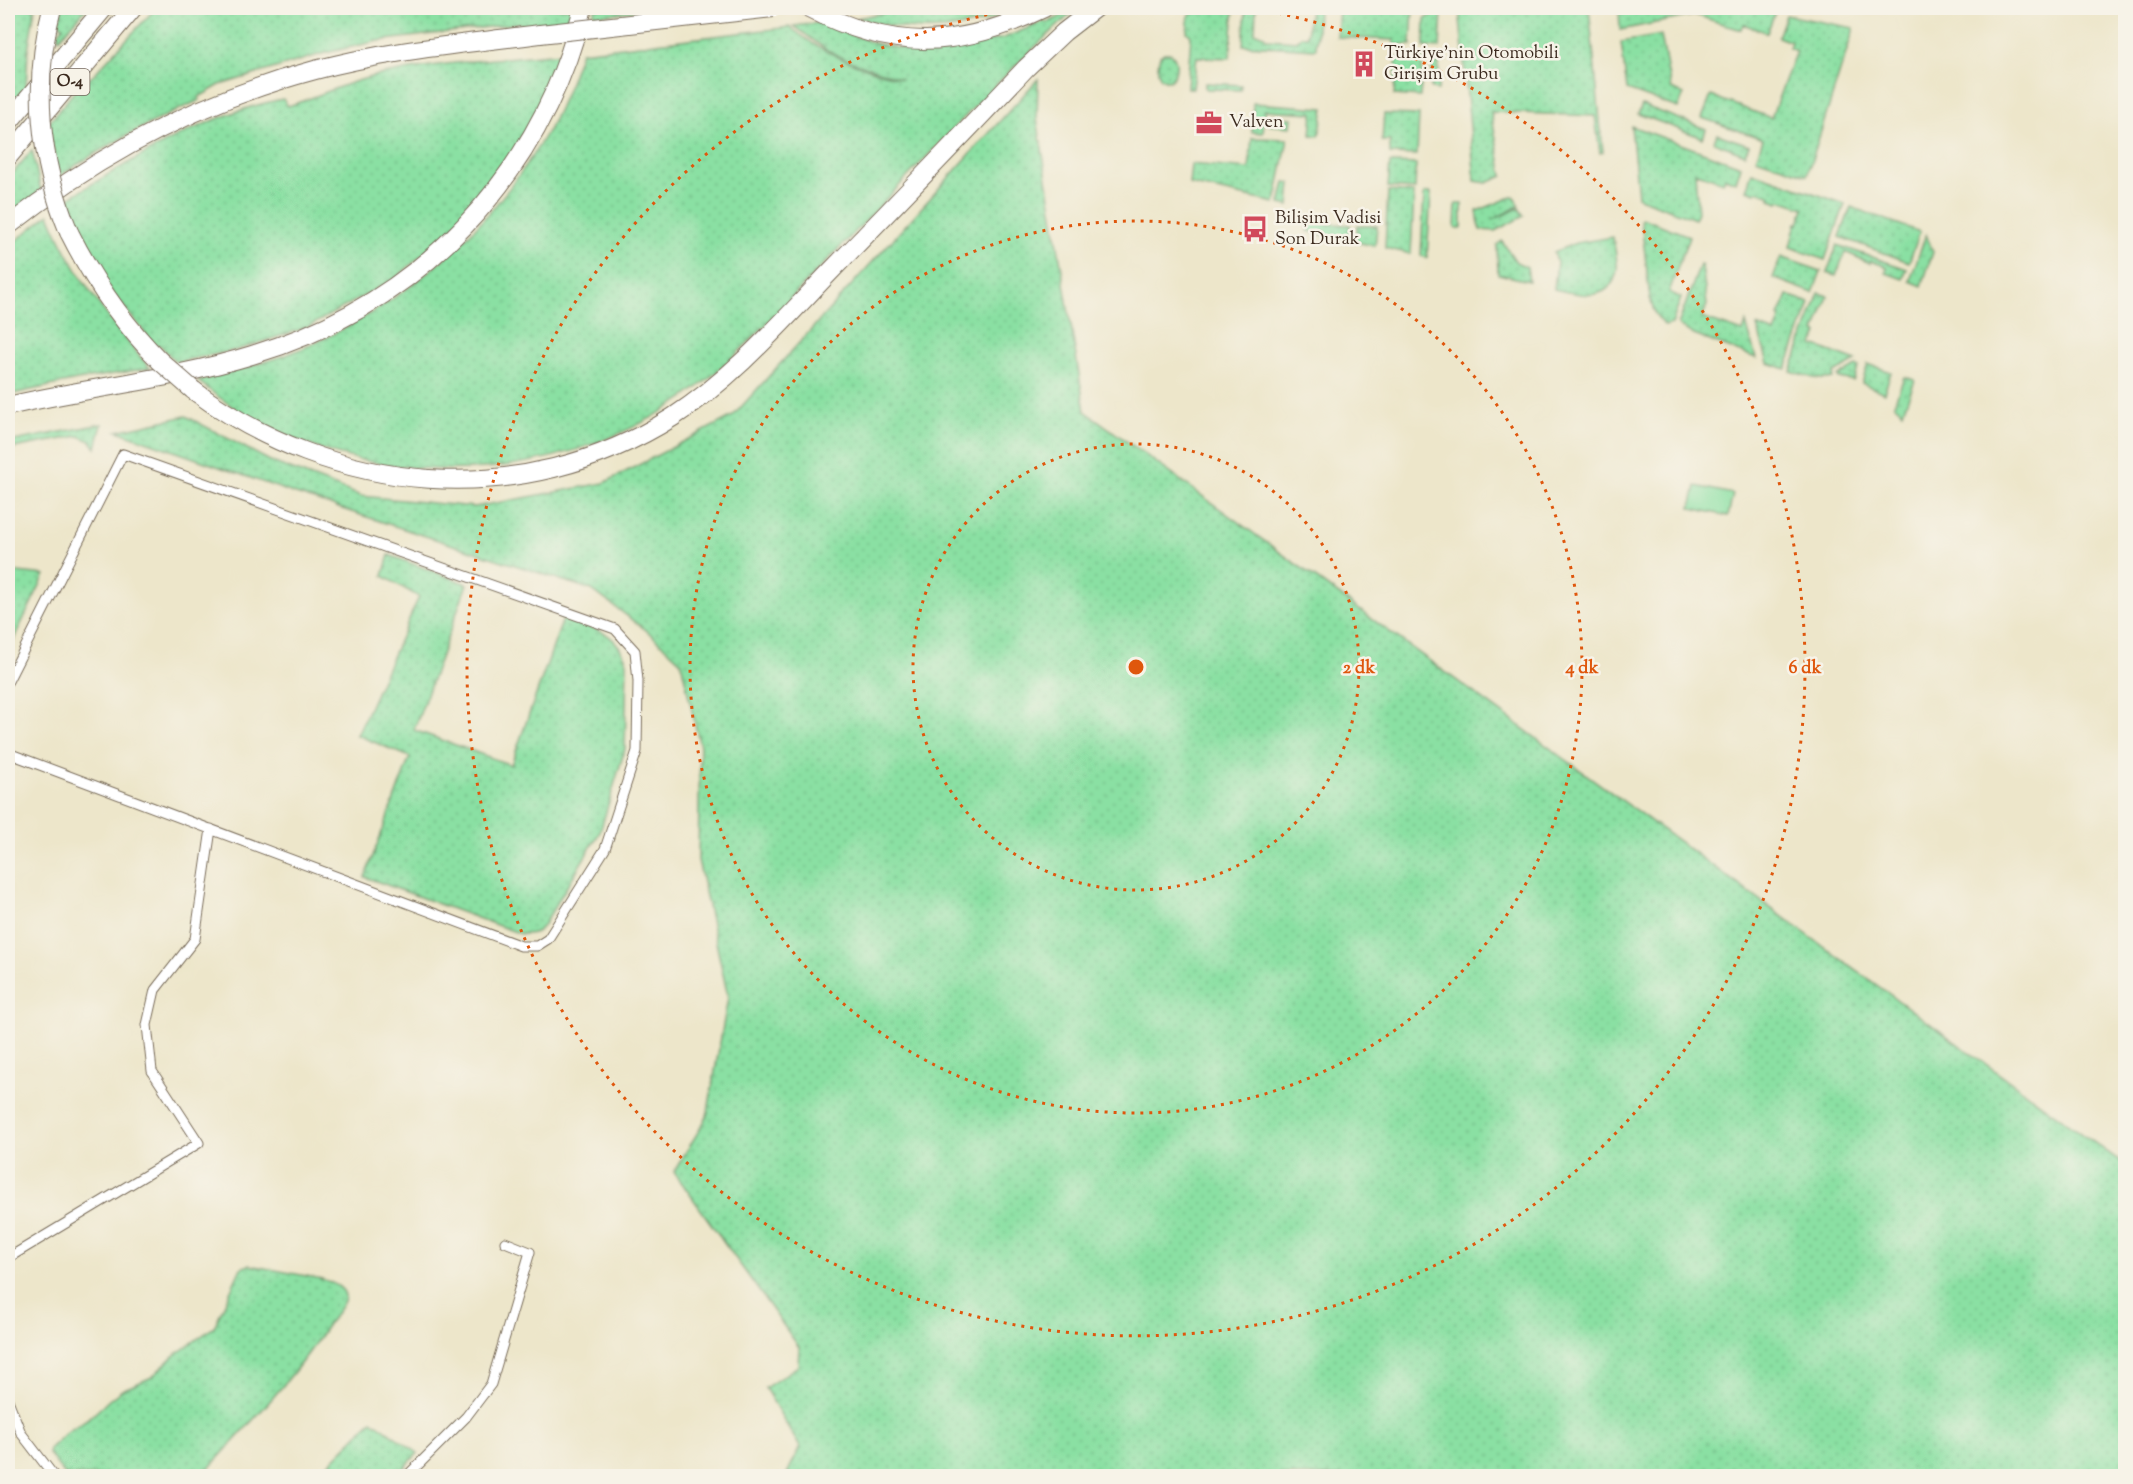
<svg xmlns="http://www.w3.org/2000/svg" width="2133" height="1484" font-family="'Sorts Mill Goudy',serif">
<style>
.grass{fill:url(#grass-dots);stroke:#628560;stroke-width:1.5}
.pitch{fill:#8ae0a3;stroke:#628560;stroke-width:1.5}
.lines{fill:none;stroke-linecap:round;stroke-linejoin:round}
.street-casing{stroke:#796c5a;stroke-width:11}
.highway-casing{stroke:#796c5a;stroke-width:20}
.street{stroke:#fff;stroke-width:9}
.highway{stroke:#fff;stroke-width:18}
.highway-bridge-casing{stroke:#796c5a;stroke-width:20;stroke-linecap:butt}
.highway-bridge{stroke:#fff;stroke-width:18}
.ring{fill:none;stroke:#df570d;stroke-width:3;stroke-dasharray:3 6}
.labels{text-anchor:middle;dominant-baseline:central;stroke-width:5;stroke-linejoin:round;paint-order:stroke}
.shield{fill:#f7f3e8;stroke:#73665b;stroke-width:1.5}
.shield-label{font-size:16px;font-weight:bold;fill:#3b2a1e}
.poi-label{font-size:18px;fill:#3b2a1e;stroke:#f7f3e8;text-anchor:start}
.centre{fill:#df570d;stroke:#f7f3e8;stroke-width:3}
.ring-label{font-size:18px;text-anchor:middle;font-weight:bold;fill:#df570d;stroke:#f7f3e8;stroke-width:5;stroke-linejoin:round;paint-order:stroke}
</style>
<defs>
<pattern id="grass-dots" width="8" height="8" patternUnits="userSpaceOnUse" patternTransform="scale(1.5)"><rect width="8" height="8" fill="#8ae0a3"/><path d="M2 2h.1M6 6h.1" fill="none" stroke="#78c08c" stroke-width="1.8" stroke-linecap="round"/></pattern>
</defs>
<rect width="100%" height="100%" fill="#f7f3e8"/>
<filter id="ink" filterUnits="userSpaceOnUse"><feTurbulence type="fractalNoise" baseFrequency=".0167" numOctaves="2"/><feDisplacementMap in="SourceGraphic" scale="12" xChannelSelector="R" yChannelSelector="G"/><feConvolveMatrix kernelMatrix="1 2 1 2 8 2 1 2 1" color-interpolation-filters="sRGB"/></filter>
<filter id="wash" filterUnits="userSpaceOnUse"><feTurbulence type="fractalNoise" baseFrequency=".008" numOctaves="4" result="noise"/><feDisplacementMap in="SourceGraphic" scale="24" xChannelSelector="R" yChannelSelector="G"/><feGaussianBlur stdDeviation="1.35" result="paint"/><feColorMatrix in="noise" values="0 0 0 0 0 0 0 0 0 0 0 0 0 0 0 0 0 1.4 0 .05"/><feComposite in="paint" operator="in"/></filter>
<g filter="url(#wash)">
<rect width="100%" height="100%" fill="#ede6ca"/>
<path class="grass" d="M8 8H35L28 50 26 87 8 110Z
M62 8H87L59 39 57 35 63 27 59 22Z
M156 8H576L573 19 522 26 520 23 504 25 378 41 325 53 220 85 199 97 200 100C150 122 103 147 58 177L48 124 77 88H81Z
M595 8H663L593 16Z
M908 8H1019C962 34 916 35 857 18Z
M1217 8H1232L1234 10 1230 58 1197 57 1193 88H1187L1191 36 1187 32 1189 14Z
M1246 8H1256L1255 33 1262 34 1267 39 1297 41 1301 36H1307L1310 8H1318L1316 49 1243 45Z
M1339 8H1413L1411 45H1394V40L1337 37Z
M1459 8H1589L1603 152 1600 153 1595 116 1491 112 1503 176 1487 183 1475 181Z
M1619 8H1751L1775 12 1767 33 1743 24 1741 30 1696 15 1620 30Z
M1442 10 1440 48 1424 47 1425 19Z
M1068 13 1070 15C980 94 903 185 818 270 786 303 755 338 720 369 636 444 518 479 407 467 328 459 259 432 198 381 237 370 278 360 315 343 415 297 495 223 550 127 563 104 572 77 581 52L790 27C823 54 861 69 902 79L849 61 827 50 794 26 826 22 847 33 877 44 910 50 944 51 1004 38 1045 21 1047 23Z
M1786 15 1854 28 1807 175 1756 158 1763 139 1702 118 1711 96 1771 118 1796 51 1789 48 1791 42 1778 37Z
M1661 35 1671 89 1684 94 1678 108 1627 90 1621 42Z
M562 53 544 96 509 159 459 222 396 278 308 327 237 350 176 362 160 345 156 346 107 287 85 243 67 199C134 159 206 114 283 99L288 106C317 97 344 83 375 76 437 62 499 59 562 53Z
M1164 53H1171C1179 60 1177 75 1170 81 1155 80 1157 68 1160 56Z
M1397 57 1423 58 1420 97 1394 95Z
M1432 63H1439L1438 90 1431 89Z
M1038 79 1037 118 1085 411 2125 1165V1476H786L800 1447 765 1388 798 1366 799 1347 674 1172 707 1117 728 997 698 860 700 746 681 662 646 630 592 590 296 494 117 431 186 416 272 462 361 496 475 507 604 483 733 416Z
M1205 83 1241 85V90L1207 89 1205 88Z
M1253 103 1324 108 1319 136 1311 135 1313 113 1265 110 1263 133 1252 132Z
M1642 105 1706 129 1703 138 1638 114Z
M1384 114 1419 115 1417 155 1390 154V141H1382Z
M1270 117 1292 118 1291 127 1269 125Z
M1631 126 1741 166 1736 182 1725 178 1723 182 1695 172 1698 212 1695 219 1642 199 1638 196Z
M1717 134 1749 145 1745 154 1714 142Z
M1252 138 1288 139 1275 203 1189 184 1191 164 1249 169Z
M32 150 41 191 8 216V179Z
M1390 163 1416 164 1415 189 1388 187Z
M1752 172 1845 204 1825 260 1790 247 1796 223 1799 224 1804 208 1780 200 1779 202 1770 199 1771 196 1757 191 1756 193 1746 190Z
M1285 182 1291 183 1289 206 1280 204Z
M1388 191 1414 193 1411 254 1385 248Z
M1424 193H1431L1427 258 1421 256Z
M1514 196 1519 206 1492 220 1519 208 1524 216 1495 231 1480 230 1477 211Z
M1456 204H1462V228H1455Z
M1851 207 1920 232 1909 262 1840 237Z
M49 214C72 272 109 321 150 368L77 380 8 395V247Z
M1642 218 1689 236 1669 292 1681 298 1672 324 1665 326 1655 314 1650 299 1641 219Z
M1309 223 1350 225 1349 241 1308 231Z
M1357 226H1377L1375 246 1356 242Z
M1926 234 1933 252 1922 286 1910 281Z
M1613 237C1614 247 1618 260 1617 270 1611 305 1576 294 1554 289L1557 262 1554 252 1576 243Z
M1502 241 1516 262 1527 267 1529 281 1498 274 1497 245Z
M1837 245 1907 269 1903 279 1886 273 1887 267 1871 261 1870 263 1845 252 1836 276 1827 273Z
M1781 257 1821 271 1813 293 1773 278Z
M1700 265 1702 266 1707 305 1702 318 1743 332 1746 323 1756 358 1694 335 1678 325Z
M1819 293 1828 296 1815 332 1818 333 1813 345 1856 361 1834 373 1833 378C1817 381 1806 376 1791 371Z
M1788 295 1810 303 1786 369 1768 363 1757 326 1775 333 1781 317 1779 316Z
M1868 364 1891 372 1884 393 1862 383Z
M1856 366 1859 367 1853 381 1839 378 1838 376Z
M1904 377 1915 380 1903 412 1894 404Z
M102 424 96 448 91 441 79 436 8 449V442Z
M389 555 467 584 414 730 511 765 563 619C595 630 614 628 627 662L625 749 600 832 543 926C537 934 530 934 521 934L365 877 410 757 357 735 419 597 383 576Z
M8 571 45 575 8 651Z
M249 1265 322 1279C330 1282 346 1287 345 1298 343 1306 335 1315 330 1321 295 1378 247 1426 202 1476H66L48 1453 49 1449 67 1432 93 1415 109 1400 122 1390 152 1377 172 1357 214 1327 241 1268Z
M372 1420 418 1453 396 1476H317Z"/>
<path class="pitch" d="M1696 486 1733 494 1728 516 1691 508Z"/>
</g>
<g filter="url(#ink)">
<g class="lines">
<g class="street-casing">
<path id="street" d="M8 681 123 454 615 629 635 651 638 681 637 751 605 849 548 939 537 946H521L8 753
M8 1258 199 1143 152 1071 147 1025 155 990 195 939 211 829
M8 1400 21 1433 54 1476
M407 1476 466 1417 491 1384 530 1252 505 1242"/>
</g>
<g class="highway-casing">
<path id="highway" d="M809 8C892 52 960 49 1044 8
M8 123 104 8
M8 157 133 8
M8 226C99 154 202 100 315 70 388 50 465 44 540 34
M69 232C93 280 122 323 160 361
M193 390C334 495 521 513 673 417 733 378 780 324 829 273 895 205 961 137 1026 68L1064 32 1095 8
M8 406C88 387 172 380 252 355 419 305 541 177 583 8"/>
</g>
<use href="#street" class="street"/>
<use href="#highway" class="highway"/>
<g class="highway-bridge-casing">
<path id="highway-bridge" d="M52 8C32 83 39 160 69 232
M540 34 773 8
M160 361 193 390"/>
</g>
<use href="#highway-bridge" class="highway-bridge"/>
</g>
</g>
<g class="ring">
<circle cx="1136" cy="667" r="223"/>
<circle cx="1136" cy="667" r="446"/>
<path d="M1252 8A669 669 0 1 1 1020 8"/>
</g>
<defs>
<g id="building-bare" transform="scale(2.07)"><path d="M-4-6H4V6H1V3H-1V6H-4ZM-2.5-4.3h1.7v1.8h-1.7ZM.8-4.3h1.7v1.8H.8ZM-2.5-1h1.7V.8h-1.7ZM.8-1h1.7V.8H.8Z" fill="#d1495b" stroke="#f7f3e8" stroke-width="2.5" paint-order="stroke"/></g>
<g id="office-bare" transform="scale(2.07)"><path d="M-6-3h4V-5.5h4V-3h4V5H-6ZM-1-4.5V-3h2v-1.5ZM-6 0V1H6V0Z" fill="#d1495b" stroke="#f7f3e8" stroke-width="2.5" paint-order="stroke"/></g>
<g id="bus-bare" transform="scale(2.07)"><path d="M-5-6H5V4H4V6H2V4H-2V6H-4V4H-5ZM-3.5-4V0h7V-4ZM-3.5 1.2v1.5H-2V1.2ZM2 1.2v1.5H3.5V1.2Z" fill="#d1495b" stroke="#f7f3e8" stroke-width="2.5" paint-order="stroke"/></g>
</defs>
<g fill-rule="evenodd">
<use href="#building-bare" x="1364" y="64"/>
<use href="#office-bare" x="1209" y="123"/>
<use href="#bus-bare" x="1255" y="229"/>
</g>
<g class="labels">
<rect class="shield" x="50.5" y="69" width="39" height="26" rx="4.5"/>
<g class="shield-label">
<text x="70" y="82">O-4</text>
</g>
<g class="poi-label">
<text x="1384" y="54">Türkiye'nin Otomobili<tspan x="1384" dy="21">Girişim Grubu</tspan></text>
<text x="1229" y="123">Valven</text>
<text x="1275" y="219">Bilişim Vadisi<tspan x="1275" dy="21">Son Durak</tspan></text>
</g>
</g>
<circle cx="1136" cy="667" r="9" class="centre"/>
<g class="ring-label">
<text x="1359" y="673">2 dk</text>
<text x="1582" y="673">4 dk</text>
<text x="1805" y="673">6 dk</text>
</g>
<rect width="2133" height="1484" fill="none" stroke="#f7f3e8" stroke-width="30"/>
</svg>
